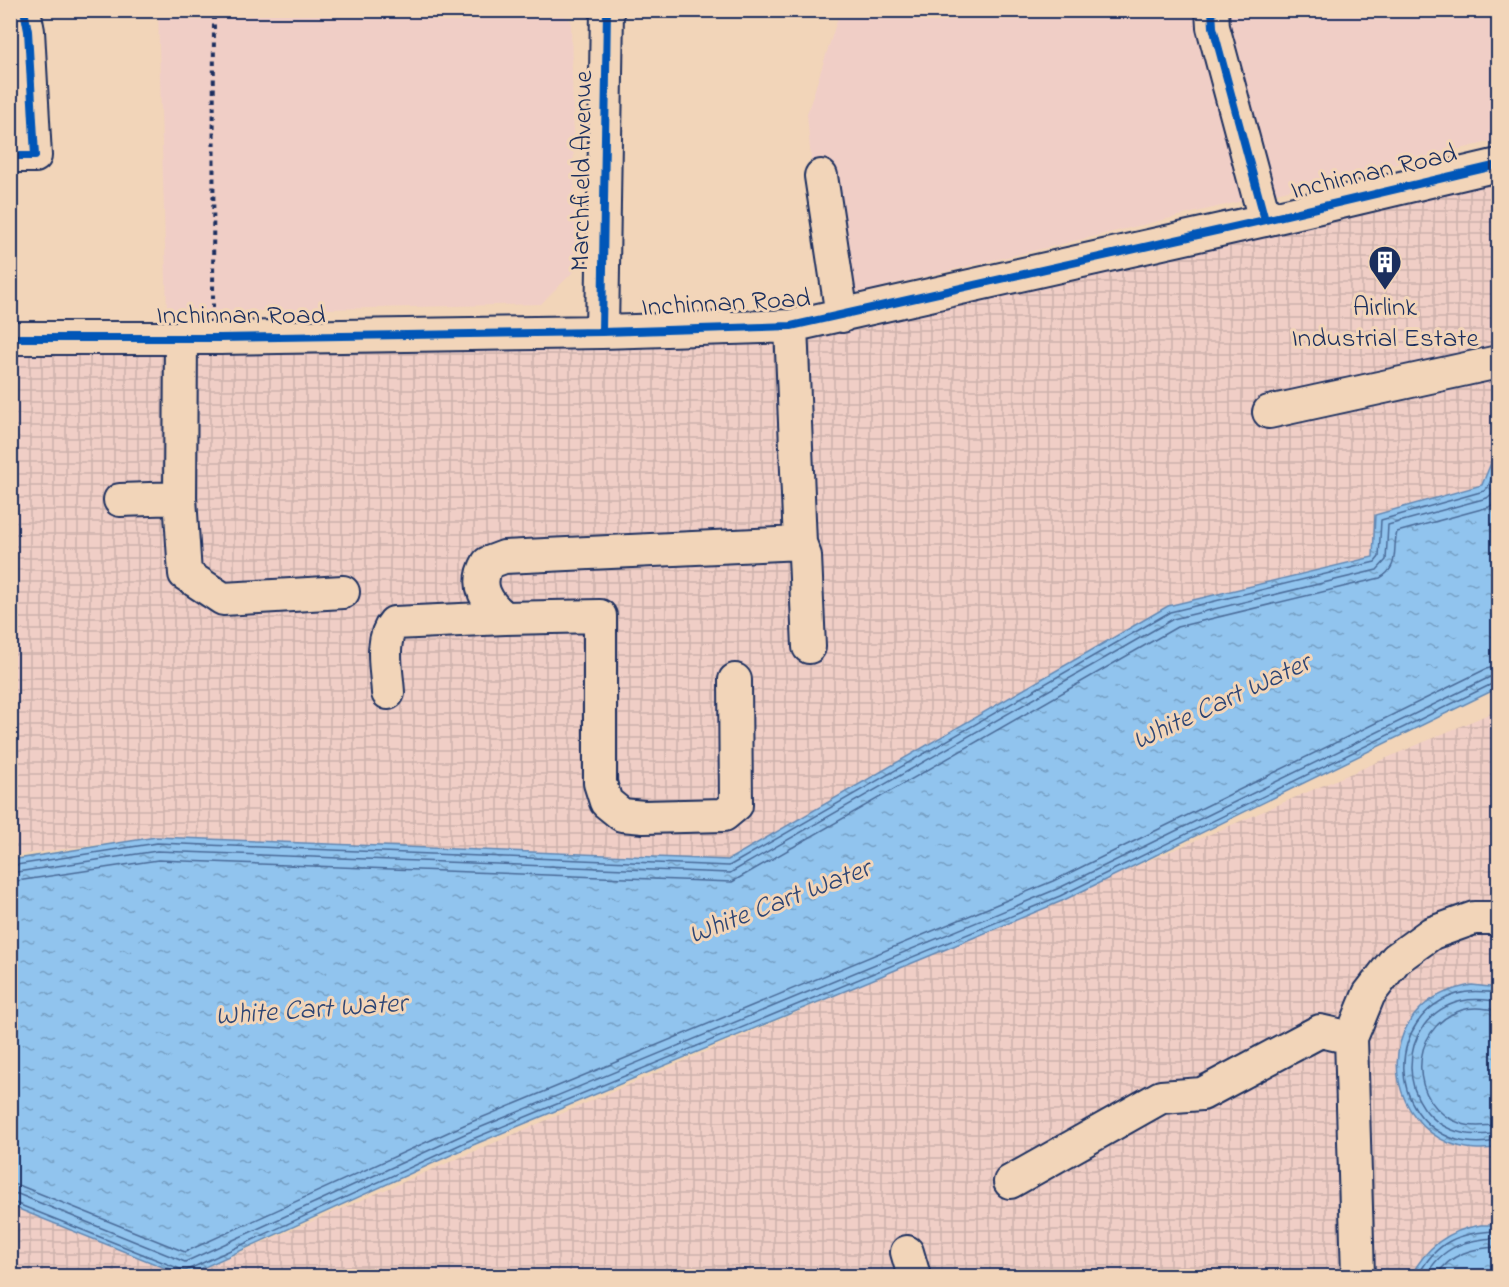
<svg xmlns="http://www.w3.org/2000/svg" width="1509" height="1287" font-family="'Indie Flower',sans-serif">
<style>
.built{fill:#f0cec6}
.industrial{fill:url(#industrial-grid)}
.water{fill:url(#water-ripples);stroke:#6288b4;stroke-width:1.5}
.lines{fill:none;stroke-linecap:round;stroke-linejoin:round}
.shore{stroke:#4a6b98;stroke-width:1.5}
.minor-casing{stroke:#1b2f5e;stroke-width:36}
.path{stroke:#1b2f5e;stroke-width:4;stroke-dasharray:4.5 4.5;stroke-linecap:butt}
.minor{stroke:#f2d5b9;stroke-width:32}
.cycleway-casing{stroke:#f2d5b9;stroke-width:11}
.cycleway{stroke:#0057b8;stroke-width:8}
.labels{text-anchor:middle;dominant-baseline:central;stroke-width:6;stroke-linejoin:round;paint-order:stroke}
.street-label{font-size:27px;fill:#1b2f5e;stroke:#f2d5b9}
.poi-label{font-size:27px;fill:#1b2f5e;stroke:#f2d5b9}
.water-label{font-size:28px;font-style:italic;fill:#2d4574;stroke:#f2d5b9}
</style>
<defs>
<pattern id="industrial-grid" width="8" height="8" patternUnits="userSpaceOnUse" patternTransform="scale(1.5)"><rect width="8" height="8" fill="#f0cec6"/><path d="M0 4h8M4 0v8" fill="none" stroke="#cdb1ac"/></pattern>
<pattern id="water-ripples" width="26" height="14" patternUnits="userSpaceOnUse" patternTransform="scale(1.5)"><rect width="26" height="14" fill="#91c4ee"/><path d="M2 4q2-2 4 0t4 0M15 11q2-2 4 0t4 0" fill="none" stroke="#76a0c4"/></pattern>
</defs>
<rect width="100%" height="100%" fill="#f2d5b9"/>
<filter id="ink" filterUnits="userSpaceOnUse"><feTurbulence type="fractalNoise" baseFrequency=".0167" numOctaves="2"/><feDisplacementMap in="SourceGraphic" scale="12" xChannelSelector="R" yChannelSelector="G"/><feConvolveMatrix kernelMatrix="1 2 1 2 8 2 1 2 1" color-interpolation-filters="sRGB"/></filter>
<g filter="url(#ink)">
<path class="built" d="M158 11H559L571 21 576 269 541 304 167 313Z
M840 11H1498V140L823 301 807 114Z"/>
<path class="industrial" d="M1498 180V446L1482 485 1375 515 1373 557 1168 606 728 860 156 837 11 856 10 354 782 340Z
M1498 710V1276H185Z
M11 1206 184 1276H11Z"/>
<path class="water" d="M1498 446V688L1062 901 473 1145 185 1276 11 1206V860L156 837 728 860 1168 606 1373 557 1375 515 1482 485Z
M1472 985 1498 988V1147C1483 1151 1464 1149 1449 1143 1396 1121 1378 1048 1422 1007 1436 994 1454 988 1472 985Z
M1481 1225H1498V1276H1411C1426 1247 1448 1230 1481 1225Z"/>
<g class="lines">
<path class="shore" d="M10 866 157 843 729 866 1170 612 1375 562 1379 557 1381 520 1484 491 1488 487 1498 462
M10 873 157 851 730 873 1173 619 1377 570 1386 560 1388 525 1487 498 1493 493 1498 481
M10 882 158 860 732 882 1177 627 1380 578C1400 567 1392 550 1397 532L1489 507 1498 500
M1498 993C1485 992 1471 990 1457 994 1386 1016 1386 1118 1457 1140 1471 1144 1485 1143 1498 1141
M1498 1001C1486 1000 1475 998 1462 1001 1394 1016 1394 1117 1462 1133 1475 1136 1486 1134 1498 1134
M1498 1010C1486 1009 1474 1006 1462 1010 1407 1027 1407 1107 1462 1124 1474 1128 1486 1125 1498 1125
M10 1184 21 1186 185 1252 464 1125 1053 881 1486 669 1498 666
M10 1193 18 1194 185 1262 467 1133 1057 889 1490 677 1498 675
M10 1201 185 1271 470 1140 1060 896 1494 683H1498
M1418 1276C1436 1241 1460 1232 1498 1231
M1426 1276C1442 1246 1467 1239 1498 1238
M1436 1276C1451 1253 1473 1248 1498 1247"/>
<g class="minor-casing">
<path id="minor" d="M1212 10 1213 27 1265 220
M10 156H35L28 31 24 10
M821 176 842 316
M791 326 800 543 805 556 809 647
M602 332 607 10
M181 337 180 498 185 574 223 599 343 592
M10 338H220L602 332 791 326 1265 220 1498 165
M1269 412 1498 362
M120 500 180 498
M735 680 736 805 724 815 644 817 622 815 606 802 600 783V616L505 618C486 603 475 585 488 563L504 557 800 543
M388 693C387 672 379 640 394 623L505 618
M1010 1182 1161 1097 1202 1094 1320 1031 1351 1038
M907 1252 914 1276
M1358 1276 1351 1038 1369 994 1396 959 1432 933 1474 918H1498"/>
</g>
<path class="path" d="M213 308 214 10"/>
<use href="#minor" class="minor"/>
<g class="cycleway-casing">
<path id="cycleway" d="M1212 10 1213 27 1265 220
M10 156H35L28 31 24 10
M602 332 607 10
M10 338H220L602 332 791 326 1265 220 1498 165"/>
</g>
<use href="#cycleway" class="cycleway"/>
</g>
</g>
<defs>
<g id="building-pin" transform="scale(1.725)"><path d="M0 17L-7.5 6A9.5 9.5 0 1 1 7.5 6Z" fill="#1b2f5e" stroke="#f2d5b9"/><path d="M-4-6H4V6H1V3H-1V6H-4ZM-2.5-4.3h1.7v1.8h-1.7ZM.8-4.3h1.7v1.8H.8ZM-2.5-1h1.7V.8h-1.7ZM.8-1h1.7V.8H.8Z" fill="#fff"/></g>
</defs>
<g fill-rule="evenodd">
<use href="#building-pin" x="1385" y="262"/>
</g>
<g class="labels">
<g class="street-label">
<text transform="translate(583 171) rotate(-89)">Marchfield Avenue</text>
<text transform="translate(1374 173) rotate(-13)">Inchinnan Road</text>
<text transform="translate(726 304) rotate(-3)">Inchinnan Road</text>
<text x="241" y="316">Inchinnan Road</text>
</g>
<g class="poi-label">
<text x="1385" y="308">Airlink<tspan x="1385" dy="31">Industrial Estate</tspan></text>
</g>
<g class="water-label">
<text transform="translate(1222 703) rotate(-25)">White Cart Water</text>
<text transform="translate(780 903) rotate(-21)">White Cart Water</text>
<text transform="translate(311 1011) rotate(-4)">White Cart Water</text>
</g>
</g>
<rect width="1509" height="1287" fill="none" stroke="#f2d5b9" stroke-width="36"/>
<rect x="18" y="18" width="1473" height="1251" fill="none" stroke="#1b2f5e" stroke-width="2" filter="url(#ink)"/>
</svg>
